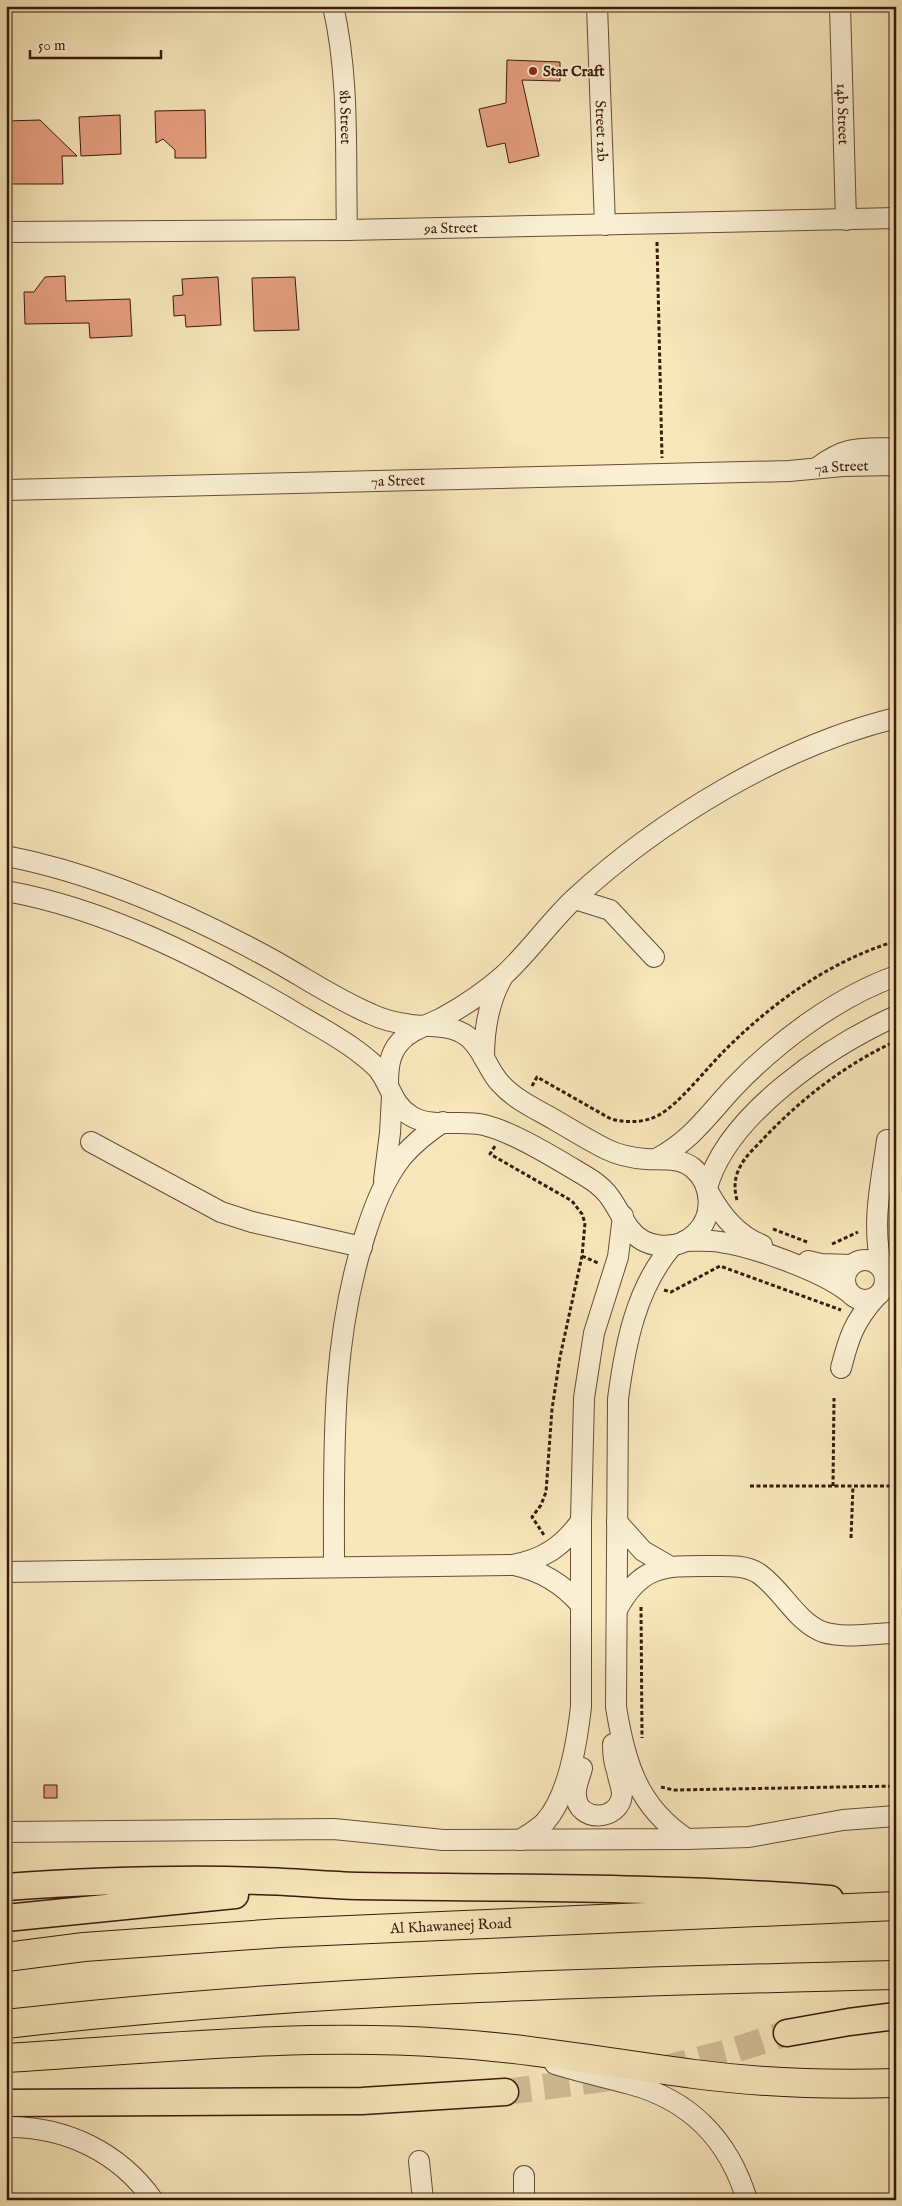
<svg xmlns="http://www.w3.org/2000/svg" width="902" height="2206" font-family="'IM FELL English',serif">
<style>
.building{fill:#e7a081;stroke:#3a1a0a}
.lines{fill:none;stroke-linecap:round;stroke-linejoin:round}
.major-tunnel{stroke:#d1be98;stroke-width:26;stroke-dasharray:26 13;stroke-linecap:butt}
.minor-casing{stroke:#694d36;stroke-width:22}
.major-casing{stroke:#3a1a0a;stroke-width:29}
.highway-casing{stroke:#3a1a0a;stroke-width:30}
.path{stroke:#3a1a0a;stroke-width:3;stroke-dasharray:4 2.5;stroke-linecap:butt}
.minor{stroke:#faefd3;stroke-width:20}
.major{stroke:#f7e7bb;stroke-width:26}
.highway{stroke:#f7e7bb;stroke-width:28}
.poi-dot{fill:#8f2418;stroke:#faefd3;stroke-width:2}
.labels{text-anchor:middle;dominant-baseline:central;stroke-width:4;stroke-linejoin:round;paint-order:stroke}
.poi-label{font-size:15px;font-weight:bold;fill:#3a1a0a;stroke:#faefd3;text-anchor:start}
.street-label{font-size:15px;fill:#3a1a0a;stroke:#faefd3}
</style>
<rect width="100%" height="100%" fill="#f7e7bb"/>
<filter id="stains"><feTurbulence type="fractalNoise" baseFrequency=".004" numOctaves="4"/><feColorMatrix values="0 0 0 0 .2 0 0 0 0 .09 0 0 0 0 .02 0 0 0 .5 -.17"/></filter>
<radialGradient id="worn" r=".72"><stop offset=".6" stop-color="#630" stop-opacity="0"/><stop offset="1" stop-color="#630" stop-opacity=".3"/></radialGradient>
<path class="building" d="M507 60 560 62V81L522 80 539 156 509 163 505 143 487 147 479 109 506 103Z
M205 110 206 158H175V150L163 139 156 143 155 111Z
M120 115 121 154 81 156 79 117Z
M40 120 77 156H62L63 184H6V121Z
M65 276 66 301 130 299 132 336 90 338 89 323 25 324 24 292H34L45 277Z
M218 277 221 325 186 327 185 315 174 316 173 296 183 295 182 279Z
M295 277 299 330 254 331 252 278Z
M44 1785H57V1798H44Z"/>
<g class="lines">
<path class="major-tunnel" d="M662 2069 732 2051 787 2033
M505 2092 619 2077"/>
<g class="minor-casing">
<g id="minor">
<path id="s1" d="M333 6C350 79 345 156 347 230"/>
<path id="s2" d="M597 6 605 225"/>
<path id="s3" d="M840 6 846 220"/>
<path id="s4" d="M6 232 347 230 896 218"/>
<path d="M818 467C848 445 860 449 896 448"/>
<path id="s5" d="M6 490 789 471 843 466 896 465"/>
<path d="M6 856C95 873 182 911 262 954 298 973 333 998 371 1014 383 1020 397 1023 411 1025 430 1027 450 1024 467 1036 483 1048 487 1069 500 1083 515 1100 536 1109 555 1120 572 1130 588 1140 606 1149 618 1155 632 1158 646 1159 663 1160 679 1157 693 1168 713 1185 714 1217 695 1234 676 1252 644 1249 629 1228 614 1206 612 1192 587 1177 560 1161 514 1132 484 1125 460 1119 432 1129 411 1116 392 1105 391 1085 378 1069 371 1061 361 1054 353 1048 332 1033 310 1022 289 1009 202 958 106 909 6 891"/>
<path d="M575 899 610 910 654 957"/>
<path d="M484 1058C484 1030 488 1003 502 978"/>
<path d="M388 1085C388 1069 389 1054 400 1042 410 1030 428 1025 442 1018 464 1006 486 991 504 975 529 952 549 923 573 900 659 820 781 746 896 718"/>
<path d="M91 1142 221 1212 252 1222 362 1247"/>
<path d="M656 1159C691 1141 708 1115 734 1087 777 1042 837 997 896 976"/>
<path d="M384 1180 390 1133 392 1096"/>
<path d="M707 1188C727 1114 830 1046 896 1016"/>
<path d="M709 1193C721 1215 738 1236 762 1245"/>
<path d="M685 1241C697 1241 708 1240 720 1242 752 1246 821 1271 847 1291"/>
<path d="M673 1245C636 1287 625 1345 618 1399L616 1707C625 1763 638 1807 687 1839"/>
<circle cx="865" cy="1280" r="20"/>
<path d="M808 1261 821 1264 851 1265"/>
<path d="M882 1269C871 1224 881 1184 887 1140"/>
<path d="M841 1368C849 1337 854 1322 875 1298"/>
<path d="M617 1522 643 1551 669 1566"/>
<path d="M514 1565C542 1571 563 1584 581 1605"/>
<path d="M334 1567C334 1455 330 1343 365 1235 374 1207 384 1180 402 1157 414 1143 428 1132 443 1122"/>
<path d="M6 1572 512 1565C543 1560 563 1546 581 1521"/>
<path d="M617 1610C641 1563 668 1566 713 1566 729 1566 745 1565 758 1573 782 1589 796 1622 823 1632 845 1639 873 1633 896 1633"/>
<path d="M582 1768C580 1777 575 1786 576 1795 577 1823 620 1822 622 1794 622 1787 618 1778 617 1771 614 1763 613 1753 613 1744"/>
<path d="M6 1832 334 1829 443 1840 687 1839 749 1837 843 1820 896 1816"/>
<path d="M520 1840C528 1835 538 1829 545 1822 569 1795 577 1742 581 1707V1521L584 1398 594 1333 618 1257 623 1216"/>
<path d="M555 2064C580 2072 605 2077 630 2084 690 2100 729 2140 747 2200"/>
<path d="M6 2127C65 2126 119 2152 153 2200"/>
<path d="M419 2161 423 2200"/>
<path d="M524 2200V2176"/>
</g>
</g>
<g class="major-casing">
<path id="major" d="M6 1887C92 1881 177 1878 263 1881 295 1882 326 1885 358 1886 515 1888 673 1887 830 1899
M6 1918 235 1895
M787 2033 849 2022 896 2016
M6 2103 362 2101 505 2092"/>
</g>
<g class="highway-casing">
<g id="highway">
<path id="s6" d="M6 1957 84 1947 280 1933 896 1906"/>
<path d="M6 2024C301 1990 599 1982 896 1975"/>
<path d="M6 2058C152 2049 299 2033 445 2043 529 2048 611 2063 694 2074 761 2083 829 2085 896 2083"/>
</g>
</g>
<path class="path" d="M657 242 662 458
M532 1086 537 1077 611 1119C628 1123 644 1123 659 1115 679 1104 707 1068 724 1051 773 1002 830 961 896 941
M495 1146 490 1154 572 1201 582 1214 585 1223 582 1256 560 1357 552 1409 546 1492 541 1505 532 1517 544 1535
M737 1200C734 1189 734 1178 740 1167 745 1156 756 1147 764 1138 802 1098 846 1064 896 1041
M773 1229 807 1242
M832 1244 858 1232
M582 1256 598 1263
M664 1290 671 1292 720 1266 841 1310
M750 1486H896
M833 1486 834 1398
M851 1538 853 1486
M641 1607 642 1738
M661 1787 674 1790 896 1786"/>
<use href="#minor" class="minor"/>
<use href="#major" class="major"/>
<use href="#highway" class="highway"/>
</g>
<circle class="poi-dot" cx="533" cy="71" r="5"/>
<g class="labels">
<g class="poi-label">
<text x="543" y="71">Star Craft</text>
</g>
<g class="street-label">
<text stroke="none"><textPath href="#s3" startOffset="108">14b Street</textPath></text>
<text stroke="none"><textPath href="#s1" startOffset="112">8b Street</textPath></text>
<text stroke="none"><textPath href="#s2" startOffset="125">Street 12b</textPath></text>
<text stroke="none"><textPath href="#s4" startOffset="445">9a Street</textPath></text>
<text stroke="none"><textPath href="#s5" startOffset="836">7a Street</textPath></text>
<text stroke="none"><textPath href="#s5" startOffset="392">7a Street</textPath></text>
<text stroke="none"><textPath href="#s6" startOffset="446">Al Khawaneej Road</textPath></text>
</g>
</g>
<rect width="902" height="2206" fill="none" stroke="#f7e7bb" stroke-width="25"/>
<rect x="8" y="8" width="887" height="2191" fill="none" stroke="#3a1a0a" stroke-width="2.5"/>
<rect x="12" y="12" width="877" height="2181" fill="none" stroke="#3a1a0a"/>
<path d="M30 50v8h131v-8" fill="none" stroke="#3a1a0a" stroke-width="2.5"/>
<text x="38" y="50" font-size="15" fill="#3a1a0a" stroke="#faefd3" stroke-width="4" paint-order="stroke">50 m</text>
<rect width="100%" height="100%" filter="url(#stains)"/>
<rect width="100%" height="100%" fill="url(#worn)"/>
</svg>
